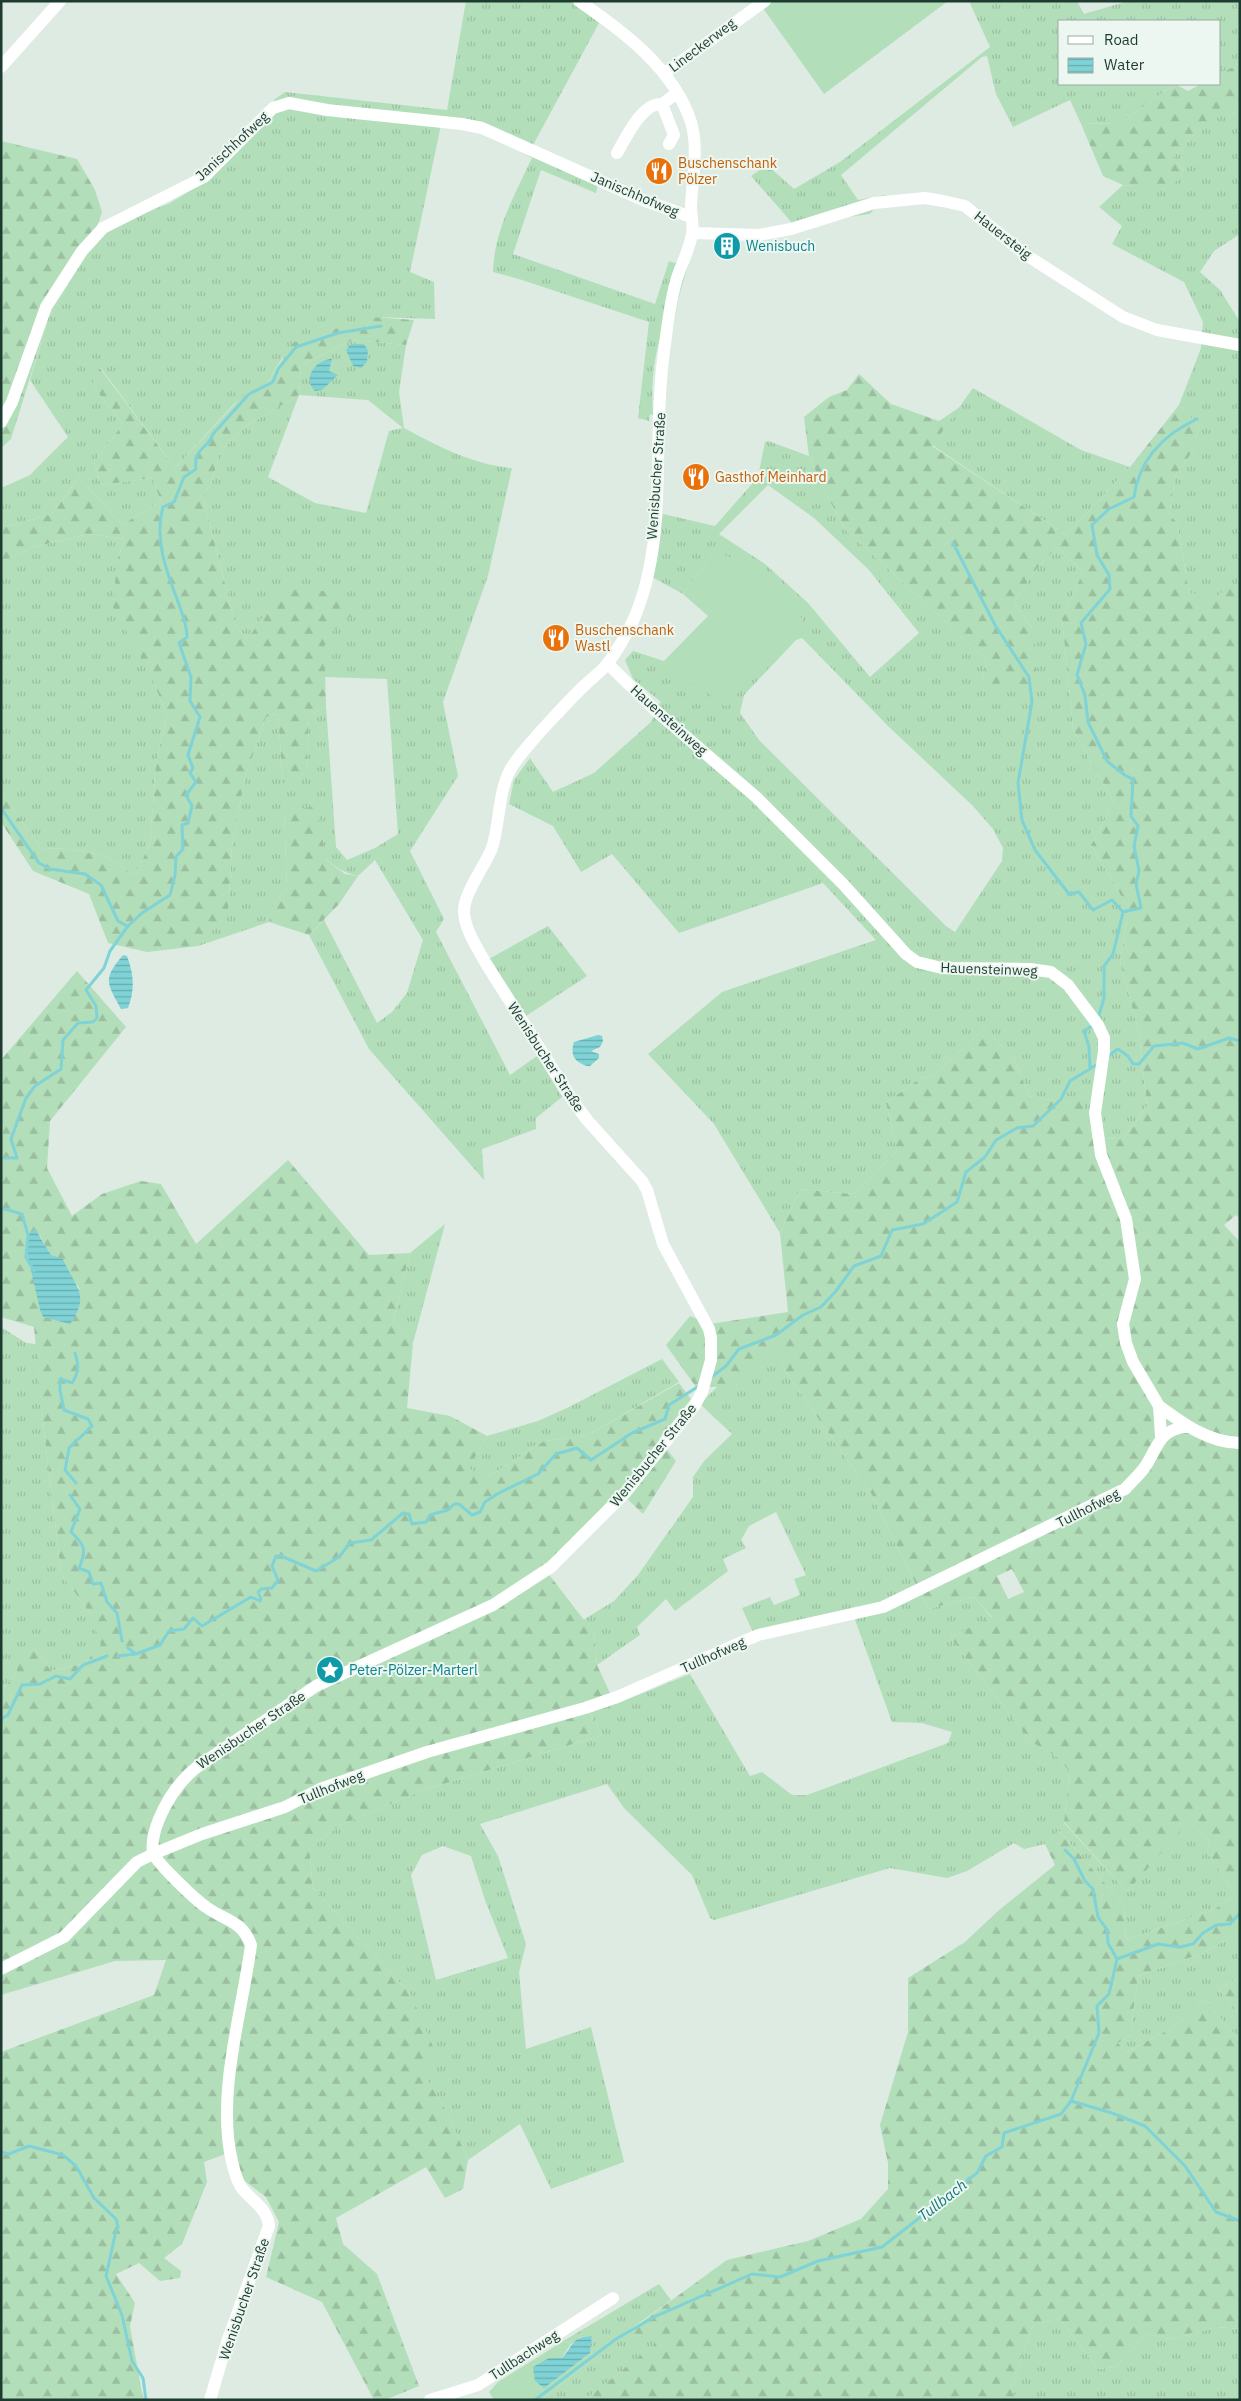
<svg xmlns="http://www.w3.org/2000/svg" width="1241" height="2401" font-family="'IBM Plex Sans',sans-serif">
<style>
.grass{fill:url(#grass-tufts);fill-rule:evenodd}
.forest{fill:url(#forest-firs);fill-rule:evenodd}
.garden{fill:#b3deba}
.water{fill:url(#water-rules)}
.lines{fill:none;stroke-linecap:round;stroke-linejoin:round}
.stream{stroke:#7fd3d6;stroke-width:3}
.minor{stroke:#fff;stroke-width:12}
.labels{text-anchor:middle;dominant-baseline:central;stroke-width:4;stroke-linejoin:round;paint-order:stroke}
.street-label{font-size:14px;fill:#1d3b30;stroke:#edf7f1}
.food-label{font-size:14px;fill:#c56008;stroke:#edf7f1;text-anchor:start}
.culture-label{font-size:14px;fill:#0d838f;stroke:#edf7f1;text-anchor:start}
.water-label{font-size:15px;font-style:italic;fill:#13777c;stroke:#edf7f1}
</style>
<defs>
<pattern id="grass-tufts" width="24" height="20" patternUnits="userSpaceOnUse" patternTransform="scale(1.25)"><rect width="24" height="20" fill="#b3deba"/><path d="M3 7l-1-3M5 7V3M7 7l1-3M15 17l-1-3M17 17v-4M19 17l1-3" fill="none" stroke="#9abfa0"/></pattern>
<pattern id="forest-firs" width="22" height="20" patternUnits="userSpaceOnUse" patternTransform="scale(1.25)"><rect width="22" height="20" fill="#b3deba"/><path d="M5 1l3.5 6h-7zM16 11l3.5 6h-7z" fill="#9abfa0"/></pattern>
<pattern id="water-rules" width="6" height="5" patternUnits="userSpaceOnUse" patternTransform="scale(1.25)"><rect width="6" height="5" fill="#7fd3d6"/><path d="M0 2.5h6" fill="none" stroke="#67acae"/></pattern>
</defs>
<rect width="100%" height="100%" fill="#ddebe3"/>
<path class="grass" d="M466 1H571L599 23 532 147 599 179 596 193 541 170 513 254 655 304 669 261 675 263 693 248 679 296 673 329 664 328C653 354 651 386 653 415L650 414 649 421 638 418 649 322 519 279 493 272C494 231 515 194 532 158L482 130 441 125 410 272 434 282 435 319 374 317 283 357 267 383 235 403 175 468 100 367 92 385 123 424 94 462 101 485 152 478 161 501 122 525 79 477 52 514 1 528V488L30 475 68 437 30 380 47 323 91 243 109 227 170 203 211 178 279 109 274 100 285 92 447 110Z
M969 1H1077L1084 14 1128 1H1240V63L1220 74V21H1060V84H1175L1121 123 1081 124 1070 100 1013 127 996 94 987 56 982 57 841 175 858 200 886 195 870 214 841 218 800 232 751 176 767 165 794 189 840 162 990 47Z
M1224 103 1234 114 1240 108V234L1214 251 1200 272 1220 290 1240 322V590L1232 583 1213 602 1189 592 1177 522 1169 515 1176 474 1193 451 1199 426 1179 405 1201 348 1203 322 1184 282 1112 244 1122 226 1099 207 1123 185 1170 188 1184 171 1172 158Z
M353 340 406 345 399 392 404 428C438 446 473 465 512 468L488 576 443 702 458 776 410 851 444 919 436 932 510 1075 537 1056 562 1097 536 1118V1129L482 1149 484 1180 369 1049 309 935 324 920 377 1023 392 1012 407 993 423 940 375 860 358 876C326 870 305 836 284 812L287 889 273 905 269 922 198 946 228 913 232 846 245 778 266 717 278 714 283 782 307 773 309 716 326 706 336 847 347 860 375 848 398 834 387 679 325 677 323 638 351 616 248 639 236 627 203 497 212 481 220 452 244 427 299 395 301 365ZM351 344H364L368 350 353 366 347 350ZM299 395 368 400 403 428 389 431 366 513 315 503 268 477Z
M973 388 1081 450 1130 467 1066 535 932 445Z
M768 441 809 456 828 498 847 531 987 660 981 685 1034 631 1014 602 1034 572 1057 547 1083 572 1062 618 1073 729 1114 803 1091 845 1129 909 1120 962 1139 1033 1147 1106 1123 1139 1094 1138 1059 1102 1029 1096 1013 1056 984 1029 934 1075 919 1079 886 1103 897 1151 853 1194 800 1189 780 1233 714 1124 648 1054 722 992 876 940 823 883 679 933 612 854 581 872 553 826 509 804 514 780 530 758 553 792 594 773 651 722 656 711 654 709 661 702 633 679 625 660 633 651 664 661 726 706 715 551 683 594 652 577 663 514 715 526 758 477 765 442ZM768 485 814 518 869 570 919 633 870 677 808 603 765 564 719 534ZM802 638 889 727 973 806 993 829 1003 848 1002 861 955 932 946 926 759 740 740 713 744 695 796 640Z
M88 534 125 539 117 560 151 676 167 715 156 762 150 844 135 875 102 855 69 849 41 848 1 793V562L34 547Z
M548 926 587 976 526 1016 489 959Z
M445 1224 413 1343 393 1322 410 1253Z
M1 1327 26 1343 36 1344 44 1431 61 1573 89 1612 102 1645 85 1663 51 1671 31 1644 17 1671 1 1693Z
M777 1349 785 1371 872 1495 928 1609 974 1597 992 1618 950 1637 1030 1741 1059 1758 1070 1773 1064 1823 1127 1892 1187 1821 1210 1841 1207 1852 1236 1896 1213 1910 1126 1940 1124 1905 1059 1831 1045 1844 1024 1849 1014 1843 967 1871 947 1878 890 1868 714 1920 710 1918 692 1875 624 1808 607 1784 480 1824 498 1856 526 1944 519 1972 526 2049 591 2027 624 2162 551 2189 520 2124 468 2160 448 2114 424 2075 411 1995 313 1888 309 1848 340 1825 424 1790 602 1735 585 1704 610 1693 616 1704 690 1674 750 1776 762 1772 792 1795H807L948 1743 952 1732 922 1723 892 1722 854 1617 756 1639 742 1608 770 1597 774 1605 800 1595 794 1579 806 1575 776 1512 749 1526 741 1540 746 1548 723 1559 728 1571 675 1611 666 1599 637 1627 640 1635 597 1665 594 1633 583 1620 614 1601 638 1575 693 1497V1477L705 1460 732 1434 700 1404 717 1387H733ZM443 1846 471 1856 485 1900 508 1958 436 1980 411 1875 422 1855Z
M662 1359 679 1382 586 1436 544 1441 486 1478 468 1469 487 1436 538 1421 567 1408Z
M1240 1932V1976L1219 1990 1240 2014V2040L1205 2001 1172 2028 1126 2052 1118 2043 1130 2035 1138 1976 1203 1953Z
M659 2284 671 2300 628 2331 660 2341 585 2400H541L594 2358 590 2353 592 2336 581 2337 570 2345 565 2340Z
M1059 2318 1098 2369 1116 2367 1147 2334 1169 2339 1216 2327 1240 2329V2400H1016L1011 2386 1033 2325Z"/>
<path class="forest" d="M1240 63V108L1234 114 1224 104 1172 158 1184 171 1170 189 1123 185 1103 176 1081 124 1121 123 1175 84 1188 91 1201 84H1220V74Z
M1 141 77 159 95 190 102 212 91 243 47 323 11 439 1 448Z
M374 317 414 320 406 345 353 340 301 365 299 395 244 427 220 452 212 481 203 497 236 627 248 639 277 595 306 587 343 596 351 616 324 638 326 706 309 716 307 773 283 783 278 714 266 717 245 778 232 846 228 914 198 946 147 952 108 943 89 894 33 871 1 822V793L41 848 69 849 102 855 135 875 150 844 156 762 167 715 151 676 113 607 117 560 125 539 88 534 34 547 1 562V528L52 514 79 477 122 525 161 501 152 478 101 485 94 462 123 424 92 385 99 367 175 468 251 387 267 383 294 342Z
M859 374 891 404 939 421 960 407 932 446 1066 535 1130 467 1179 405 1199 426 1193 451 1176 474 1169 515 1177 522 1189 592 1212 601 1232 583 1240 590V1219L1236 1215 1224 1225 1240 1242V1932L1203 1953 1138 1976 1130 2035 1118 2043 1126 2052 1172 2028 1205 2001 1240 2040V2329L1216 2327 1169 2339 1147 2334 1116 2367 1098 2369 1059 2318 1033 2325 1011 2386 1016 2400H585L659 2341 628 2332 727 2260 808 2241 861 2219 888 2189V2163L880 2125 908 2032V1978L965 1942 998 1911 1055 1865 1045 1844 1059 1831 1124 1905 1126 1940 1213 1910 1236 1896 1207 1852 1210 1841 1188 1822 1127 1892 1064 1822 1070 1773 1059 1758 1030 1741 950 1637 992 1617 974 1597 928 1609 872 1495 785 1371 777 1350 733 1387H696L666 1345 690 1316 710 1324 788 1312 780 1233 800 1189 853 1194 897 1151 886 1103 919 1079 934 1075 984 1029 1013 1056 1029 1096 1059 1102 1080 1094 1094 1138 1123 1139 1147 1106 1139 1033 1120 962 1129 909 1091 845 1114 803 1073 729 1062 618 1083 572 1057 547 1034 572 1014 602 1034 631 1037 685H981L987 660 847 531 828 498 809 456 804 417 829 397 847 390ZM1012 1569 1024 1592 1008 1599 997 1576Z
M317 806 326 860 345 874 358 876 339 904 309 935 269 922 273 905 287 889 284 812Z
M77 971 126 1027 50 1121 47 1168 72 1216 102 1194 141 1181 161 1184 196 1244 288 1160 369 1255 410 1253 393 1322 413 1343 407 1408 450 1416 487 1436 469 1468 486 1478 544 1441 586 1436 679 1383 691 1399 659 1439 676 1461 643 1514 618 1490 577 1536 544 1568 594 1633 597 1665 610 1693 585 1704 602 1735 424 1790 340 1825 309 1848 313 1888 411 1995 436 2054 425 2076 448 2114 468 2160 463 2189 445 2198 426 2167 336 2218 343 2244 377 2274 419 2386 385 2400H374L322 2302 266 2277 279 2222 266 2197 242 2179 236 2150 204 2162 207 2182 182 2244 164 2258 181 2271 180 2278 160 2281 139 2263 116 2274 135 2303 130 2326 142 2393 145 2400H1V2052L154 1995 166 1960 115 1961 1 1995V1693L17 1671V1648L31 1644 51 1671 85 1663 101 1645 89 1612 61 1573 44 1431 34 1327 1 1317V1060ZM40 1236 51 1256 63 1259 69 1274 80 1289 31 1269 27 1252Z
M1240 1976V2014L1219 1990Z"/>
<path class="garden" d="M762 1H948L824 94 760 4Z
M715 551 746 564 781 588 803 620 726 706 663 662 708 616 683 594Z
M565 2340 570 2345 562 2358H549L543 2388 590 2353 594 2358 541 2400H494L489 2392 498 2382Z"/>
<path class="water" d="M351 344H364L368 350 367 362 361 368 353 366 346 350Z
M332 359 329 371 338 375 322 390 315 391C301 378 317 359 332 359Z
M123 955 127 956C134 974 135 990 128 1008L121 1009C106 982 103 979 123 955Z
M598 1035 602 1036 603 1041 600 1047 591 1051 599 1054V1058L590 1066H587C574 1062 570 1055 574 1042Z
M35 1229 51 1255 63 1259C75 1287 91 1294 70 1324L43 1317 40 1310 27 1252 28 1235Z
M592 2336 590 2353 544 2388 535 2381 533 2367 549 2358H562C574 2346 570 2337 592 2336Z"/>
<g class="lines">
<path class="stream" d="M953 543 995 625 1029 677 1032 702 1018 783 1022 820 1035 850 1069 894 1079 892 1093 910 1112 900 1123 912
M1 808 39 863 50 869 85 874 101 885 118 921 127 926
M1099 1015 1104 998V966L1113 954 1123 912 1141 908 1136 884 1139 871 1134 846 1138 826 1131 816 1133 779 1126 776 1107 761 1088 722 1085 695 1077 675 1086 644 1081 623 1110 589 1109 575 1097 555 1092 525 1109 509 1134 497C1139 459 1163 435 1197 419
M1107 1057 1118 1049 1128 1056 1133 1064H1139L1154 1046 1183 1043 1198 1049 1229 1038 1240 1041
M1090 1069 1089 1047 1084 1031 1092 1026
M1 1158H17L11 1139 26 1098 35 1086 61 1069 63 1040 78 1023 93 1022 97 1018 96 1006 86 990 104 968 110 951 128 926 142 913 170 895 175 875 176 857 183 849 182 825 188 823 192 806 186 795 196 782 190 773 193 768 188 755 200 717 190 701 191 677 179 643 187 637C187 623 181 611 177 599 166 570 154 538 163 507L174 502 184 477 196 469C193 447 208 450 213 434L249 394 273 382 278 369 296 347 338 333 381 326
M1 1208 22 1214 28 1235 26 1257 34 1271
M75 1353C79 1365 79 1372 72 1383L60 1379V1390L64 1410 88 1419 92 1426 69 1448 65 1470 76 1483
M710 1378 726 1366 739 1349 776 1335 803 1315 821 1307 836 1291 854 1266 881 1256 892 1230 923 1224 957 1202 966 1172 985 1157 996 1140 1017 1128 1033 1126 1061 1099 1070 1081 1098 1064
M70 1495 80 1509 71 1532C85 1545 87 1550 79 1568L89 1572 93 1584 101 1583 107 1602 117 1613 122 1641
M128 1648 136 1654
M118 1656 136 1654 160 1645 169 1631 184 1629 193 1618 202 1626 251 1597 260 1601 261 1599 258 1592 261 1589 272 1588 278 1580 272 1566 276 1556H281L316 1571 339 1557 350 1543 371 1540 403 1513 409 1514 412 1524 426 1522 430 1515 448 1510 454 1504H459L472 1515 480 1512 485 1502 497 1494 538 1474 556 1454 577 1448 591 1460 632 1433 665 1419 669 1405 699 1386
M1 1719 8 1715 22 1685 40 1684 56 1676 70 1679 83 1665 107 1656
M1065 1850 1074 1859 1085 1881 1093 1889 1098 1917 1107 1930 1108 1943 1117 1959
M1071 2101 1112 2113 1145 2126 1185 2166 1216 2212 1240 2221
M1 2152 9 2154 29 2146 63 2155 76 2166 94 2198 116 2219 118 2227 116 2231 106 2276 122 2315 132 2361 143 2378 146 2400
M535 2400 616 2339 654 2317 752 2274 780 2277 818 2261 882 2247 977 2173 986 2156 1002 2147 1004 2133 1061 2114 1071 2101 1099 2033 1097 2006 1109 1994 1117 1959 1158 1944 1180 1947 1193 1944 1203 1933 1216 1925 1230 1924 1240 1913"/>
<path class="minor" d="M1 67 60 1
M665 73 765 1
M662 104 674 135 669 144
M617 153C626 138 642 102 662 104L677 93
M693 233 759 235 791 229 874 203 925 198 943 201 965 206 1026 255 1123 317 1157 330 1240 345
M1 422 12 402 46 307 82 251 103 228 204 177 273 108 289 103 327 110 462 124 482 128 643 200 691 217
M608 664 656 711 756 797 843 884 906 954 917 962 942 968 1030 969 1051 972 1068 985 1098 1025 1104 1038V1051L1095 1113 1101 1155 1126 1219 1135 1279 1123 1324 1126 1343 1133 1362 1159 1406 1161 1436
M1159 1406C1182 1423 1209 1443 1240 1443
M1 1969 64 1937 137 1862 153 1854 202 1834 285 1807 320 1789 427 1752 585 1708 617 1697 758 1635 883 1607 1125 1489C1132 1481 1143 1472 1148 1462 1160 1441 1160 1432 1186 1426
M210 2400 227 2342 269 2226C267 2207 251 2201 241 2187 236 2179 234 2170 232 2162 216 2094 242 2013 251 1945 242 1920 225 1921 206 1907 196 1900 155 1862 153 1852 151 1841 155 1829 159 1819 168 1798 179 1781 197 1767L316 1686 493 1605 551 1567 625 1493 695 1405 702 1392 711 1360V1338L709 1329 663 1244 647 1190 642 1181 588 1121 575 1104 485 962C477 947 465 930 464 912 463 894 485 866 492 848 500 823 498 793 510 770 518 756 530 744 540 732 555 716 569 700 585 685 592 678 602 671 608 663 617 651 626 635 633 621 669 539 652 446 663 360 666 335 669 309 675 285 679 268 689 252 692 234 694 226 691 216 691 207 692 179 699 149 691 122 674 69 623 31 579 1
M430 2400 478 2385 613 2298"/>
</g>
<defs>
<g id="restaurant-disc" transform="scale(1.4375)"><circle r="9.5" fill="#e8710a" stroke="#edf7f1"/><path d="M-5-6h1v4h1v-4h1v4h1v-4h1v5L-1.5 .5V6h-2V.5L-5-1ZM5-6V6H3V1.5H1.5Q1.5-4 5-6Z" fill="#fff"/></g>
<g id="building-disc" transform="scale(1.4375)"><circle r="9.5" fill="#0f9aa8" stroke="#edf7f1"/><path d="M-4-6H4V6H1V3H-1V6H-4ZM-2.5-4.3h1.7v1.8h-1.7ZM.8-4.3h1.7v1.8H.8ZM-2.5-1h1.7V.8h-1.7ZM.8-1h1.7V.8H.8Z" fill="#fff"/></g>
<g id="sight-disc" transform="scale(1.4375)"><circle r="9.5" fill="#0f9aa8" stroke="#edf7f1"/><path d="M0-6L1.8-2.2L6-1.7L2.9 1.2L3.7 5.4L0 3.3L-3.7 5.4L-2.9 1.2L-6-1.7L-1.8-2.2Z" fill="#fff"/></g>
</defs>
<g fill-rule="evenodd">
<use href="#restaurant-disc" x="659" y="171"/>
<use href="#building-disc" x="727" y="246"/>
<use href="#restaurant-disc" x="696" y="477"/>
<use href="#restaurant-disc" x="556" y="638"/>
<use href="#sight-disc" x="330" y="1670"/>
</g>
<g class="labels">
<g class="street-label">
<text transform="translate(702 45) rotate(-37)">Lineckerweg</text>
<text transform="translate(232 146) rotate(-43)">Janischhofweg</text>
<text transform="translate(635 194) rotate(23)">Janischhofweg</text>
<text transform="translate(1003 235) rotate(38)">Hauersteig</text>
<text transform="translate(656 476) rotate(-86)">Wenisbucher Straße</text>
<text transform="translate(669 720) rotate(42)">Hauensteinweg</text>
<text transform="translate(989 969) rotate(2)">Hauensteinweg</text>
<text transform="translate(546 1057) rotate(57)">Wenisbucher Straße</text>
<text transform="translate(653 1455) rotate(-51)">Wenisbucher Straße</text>
<text transform="translate(1088 1508) rotate(-27)">Tullhofweg</text>
<text transform="translate(713 1655) rotate(-24)">Tullhofweg</text>
<text transform="translate(251 1730) rotate(-34)">Wenisbucher Straße</text>
<text transform="translate(331 1787) rotate(-22)">Tullhofweg</text>
<text transform="translate(244 2299) rotate(-71)">Wenisbucher Straße</text>
<text transform="translate(524 2355) rotate(-33)">Tullbachweg</text>
</g>
<g class="food-label">
<text x="678" y="163">Buschenschank<tspan x="678" dy="16">Pölzer</tspan></text>
<text x="715" y="477">Gasthof Meinhard</text>
<text x="575" y="630">Buschenschank<tspan x="575" dy="16">Wastl</tspan></text>
</g>
<g class="culture-label">
<text x="746" y="246">Wenisbuch</text>
<text x="349" y="1670">Peter-Pölzer-Marterl</text>
</g>
<g class="water-label">
<text transform="translate(942 2200) rotate(-38)">Tullbach</text>
</g>
</g>
<rect width="1241" height="2401" fill="none" stroke="#1d3b30" stroke-width="5"/>
<rect x="1058" y="20" width="162" height="65" fill="#edf7f1" stroke="#9aaca4"/>
<rect x="1068" y="36" width="25" height="8" fill="#ffffff" stroke="#9aaca4"/>
<text x="1104" y="45" font-size="15" fill="#1d3b30">Road</text>
<rect x="1068" y="58" width="25" height="15" fill="url(#water-rules)" stroke="#9aaca4"/>
<text x="1104" y="70" font-size="15" fill="#1d3b30">Water</text>
</svg>
